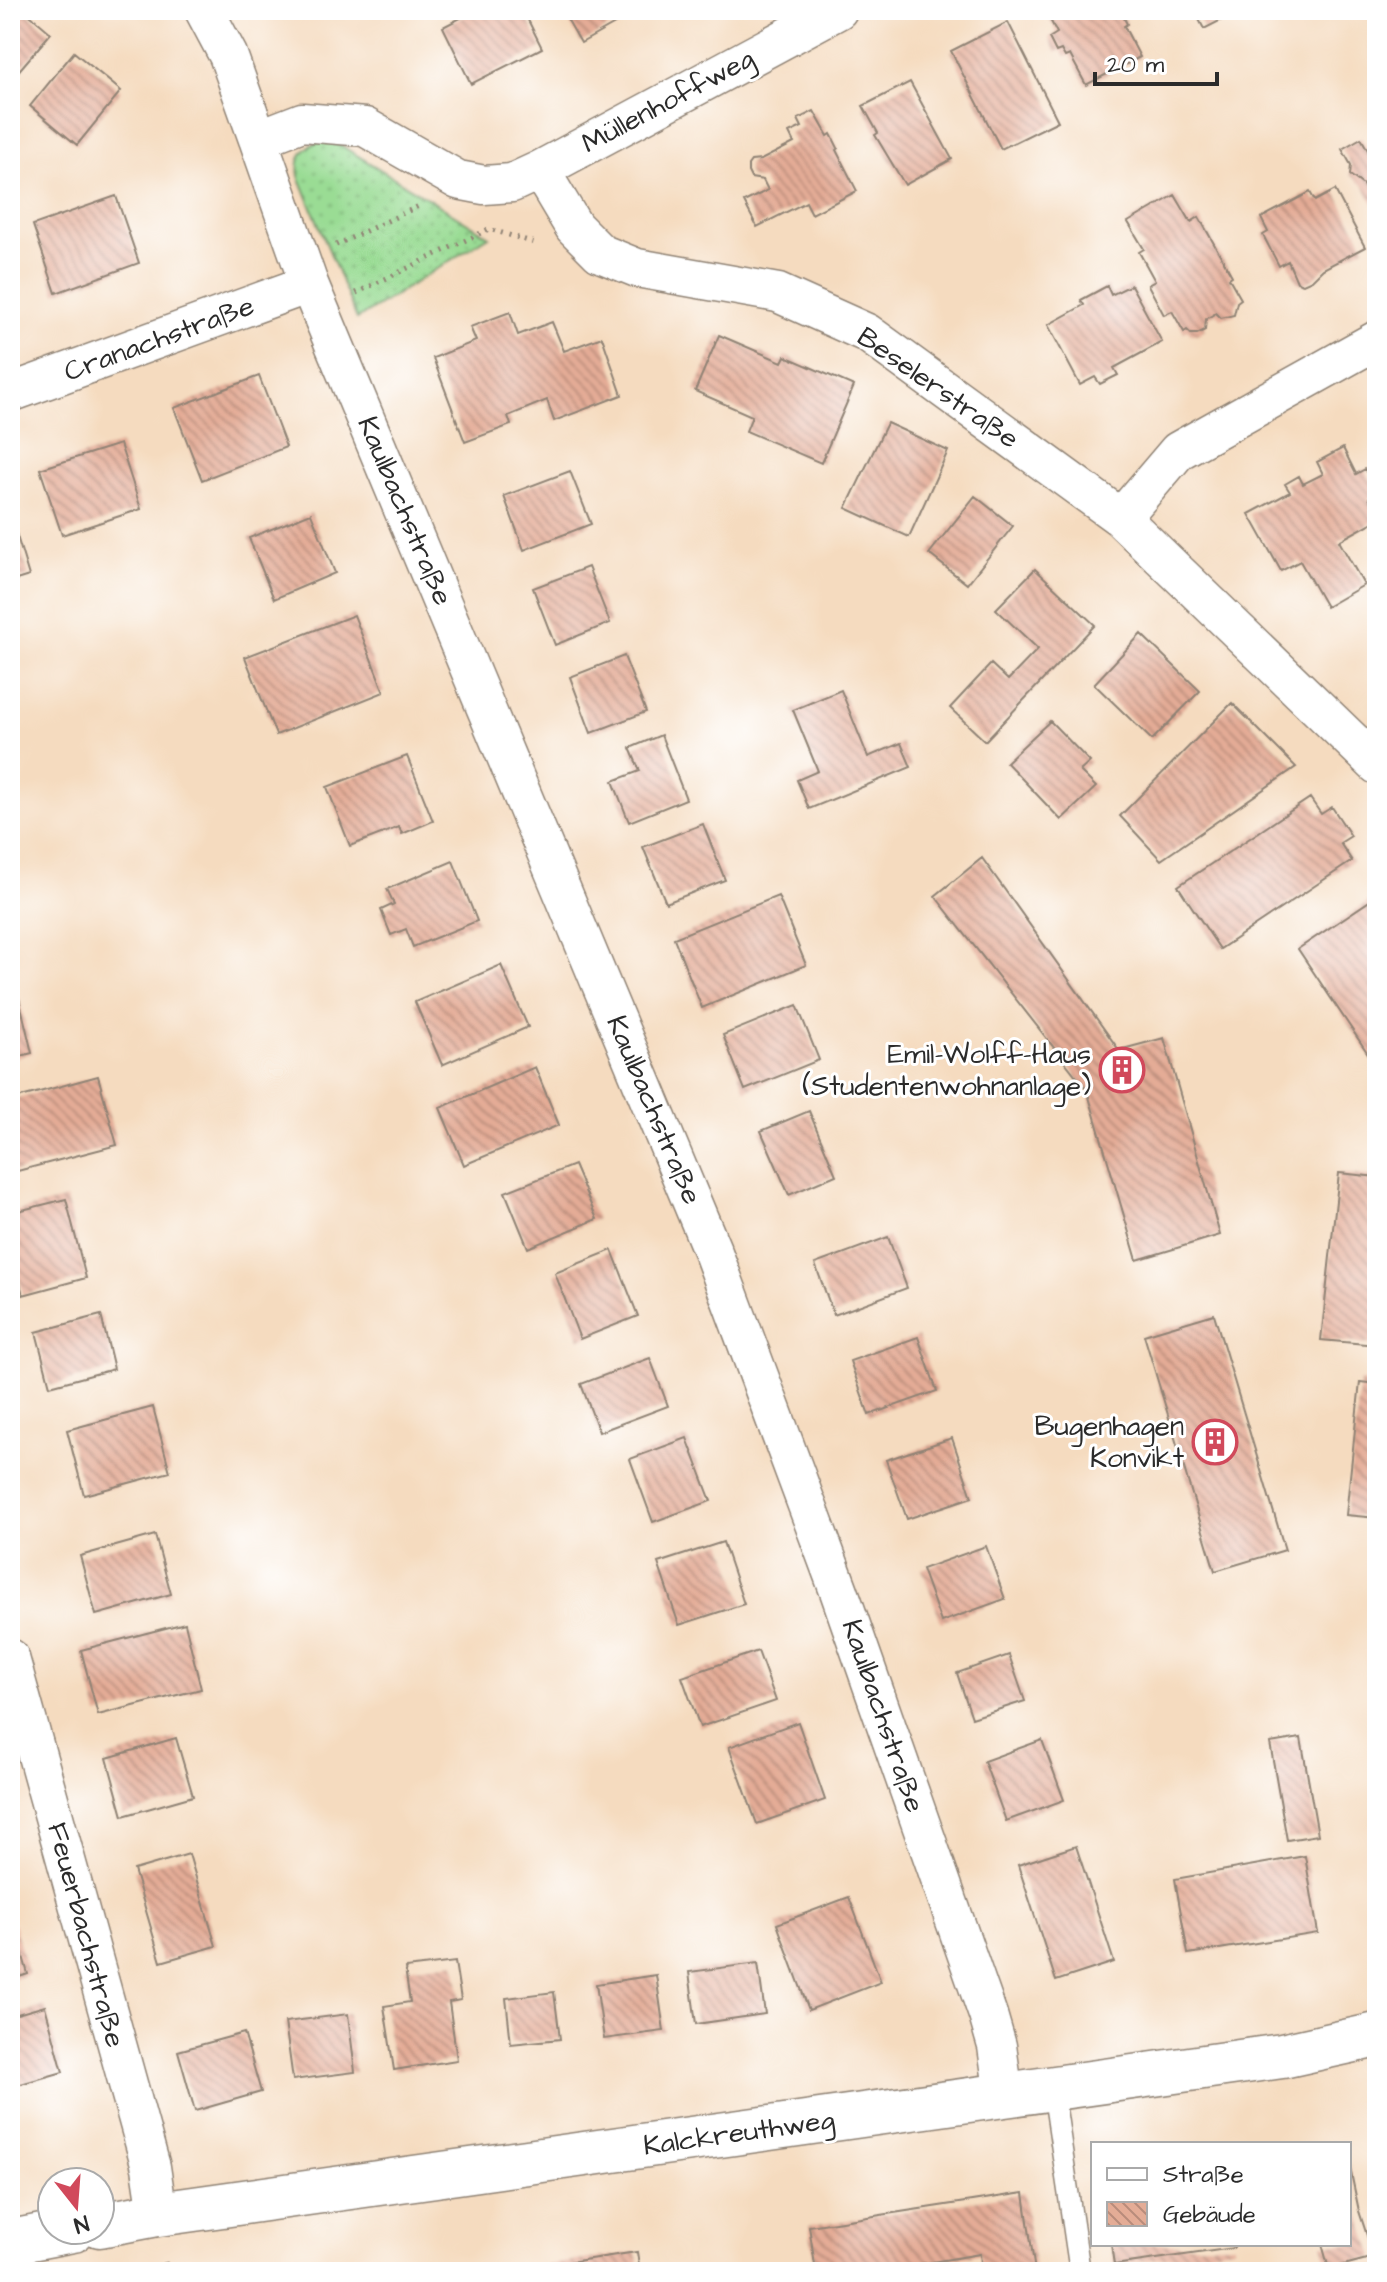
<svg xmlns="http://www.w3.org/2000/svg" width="1387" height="2282" font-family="'Architects Daughter',sans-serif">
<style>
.grass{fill:url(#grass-dots);stroke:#628460;stroke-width:2}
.building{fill:url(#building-back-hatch)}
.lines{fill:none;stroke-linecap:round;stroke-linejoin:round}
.service-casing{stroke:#908375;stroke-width:23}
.minor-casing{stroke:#908375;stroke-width:41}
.tertiary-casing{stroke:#908375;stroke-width:47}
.path{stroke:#908375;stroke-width:5;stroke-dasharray:2 6;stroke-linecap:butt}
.service{stroke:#fff;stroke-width:20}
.minor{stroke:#fff;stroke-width:38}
.tertiary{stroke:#fff;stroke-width:44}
.labels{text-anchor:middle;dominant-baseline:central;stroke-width:6;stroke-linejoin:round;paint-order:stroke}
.street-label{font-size:28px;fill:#2b2b2b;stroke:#fff}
.poi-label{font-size:28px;fill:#2b2b2b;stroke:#fff;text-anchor:end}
</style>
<defs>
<pattern id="grass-dots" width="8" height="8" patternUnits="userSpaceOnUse" patternTransform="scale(2)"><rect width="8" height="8" fill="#9adc94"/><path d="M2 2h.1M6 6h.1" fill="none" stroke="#85bd80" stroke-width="1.8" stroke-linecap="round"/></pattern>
<pattern id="building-back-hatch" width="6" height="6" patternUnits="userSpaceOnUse" patternTransform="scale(2)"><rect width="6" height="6" fill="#e4ac96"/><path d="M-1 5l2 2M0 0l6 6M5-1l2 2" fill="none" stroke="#b98c7b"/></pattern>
</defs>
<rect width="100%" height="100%" fill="#fff"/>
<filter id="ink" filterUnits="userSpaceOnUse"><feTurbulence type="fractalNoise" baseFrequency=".0125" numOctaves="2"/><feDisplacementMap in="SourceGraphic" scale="16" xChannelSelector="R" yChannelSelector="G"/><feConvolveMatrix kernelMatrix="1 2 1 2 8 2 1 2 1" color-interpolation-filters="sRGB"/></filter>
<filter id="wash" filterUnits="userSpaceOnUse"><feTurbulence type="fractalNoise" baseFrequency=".006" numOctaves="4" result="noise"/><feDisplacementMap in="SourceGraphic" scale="32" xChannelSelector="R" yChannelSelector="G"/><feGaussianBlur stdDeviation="1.8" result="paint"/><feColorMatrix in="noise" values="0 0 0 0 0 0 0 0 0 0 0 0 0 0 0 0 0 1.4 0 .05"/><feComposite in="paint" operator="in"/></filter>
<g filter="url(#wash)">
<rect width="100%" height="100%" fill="#f5dbbf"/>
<path class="grass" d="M324 140 340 145 489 236 357 319 299 176C296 156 304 146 324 140Z"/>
<g id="blocks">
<path class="building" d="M10 10H24L51 33 10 81Z
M476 10H523L542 48 471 84 443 27Z
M562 10H634L636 12 581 43Z
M1045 10H1120L1127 24 1124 26 1140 57 1086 85 1070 55 1065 57 1061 50 1056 52 1049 38 1057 33Z
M1194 10H1236L1237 12 1204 29Z
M1008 22 1058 121 1001 149 951 51Z
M74 52 121 91 77 145 30 106Z
M910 82 952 159 905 185 875 135 878 133 863 106Z
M814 111 828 136 831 134 838 148 836 150 857 191 812 214 806 202 757 227 744 202 768 190 763 180 751 178 748 172V165L751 161 761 160 794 143 789 133 802 127 798 119Z
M1361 138 1370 154 1377 150V211L1363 185 1350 175 1351 165 1342 149Z
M1335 190 1365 247 1323 269 1312 280 1303 284 1297 282 1288 261 1279 266 1263 235 1268 232 1261 218 1310 192 1315 201Z
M1175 195 1191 222 1199 217 1232 276 1229 278 1241 299 1237 302 1234 315 1221 318 1216 313 1206 319 1205 330 1197 334H1191L1187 330 1184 332 1172 311 1164 315 1148 285 1155 281 1139 252 1144 249 1128 222Z
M116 196 139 263 56 293 33 225Z
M1131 285 1162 342 1114 368 1118 375 1100 384 1095 377 1080 385 1048 325 1084 305 1081 300 1107 286 1111 295Z
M510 312 518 335 552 322 564 351 602 337 622 395 554 421 547 400 508 416 511 425 465 442 433 358 476 341 470 327Z
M719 335 782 362 785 356 854 386 821 463 746 431 752 416 695 391Z
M259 376 286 447 202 480 174 408Z
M887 423 948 451 909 537 846 508Z
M120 444 141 509 62 535 40 469Z
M1343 448 1356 474 1365 469 1377 491V493L1369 498 1377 512V520L1339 541 1364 585 1326 607 1300 561 1281 571 1249 514 1290 492 1285 484 1299 476 1303 484 1323 474 1317 462Z
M570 471 591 524 524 550 504 496Z
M975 496 1013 526 967 584 929 554Z
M10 513 29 576 10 582Z
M311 513 335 573 274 599 249 538Z
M588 567 610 623 555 645 533 588Z
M1035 569 1095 625 985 741 950 708 991 664 1008 680 1038 649 996 609Z
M354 615 384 692 276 735 245 657Z
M1141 634 1200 691 1152 740 1094 684Z
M624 656 646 712 591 733 570 677Z
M841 690 868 757 901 743 911 767 809 809 797 780 818 771 793 710Z
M1232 703 1296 767 1161 860 1120 816Z
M1050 721 1090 762 1080 771 1096 787 1061 820 1006 762Z
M661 735 686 799 629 822 613 781 640 771 630 748Z
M407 756 433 821 402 834 399 827 350 846 327 787Z
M1310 798 1321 814 1332 807 1351 836 1340 843 1352 861 1220 949 1178 886Z
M703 824 725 880 666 903 643 847Z
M982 858 1119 1050 1164 1038 1220 1235 1137 1260 1087 1090 935 896Z
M453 861 477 921 413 947 406 929 391 935 381 910 394 904 387 889Z
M778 896 806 965 702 1008 674 938Z
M1377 896V1067L1298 949Z
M501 965 528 1027 442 1065 415 1002Z
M18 994 32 1053 10 1059V996Z
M797 1005 819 1060 745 1090 723 1035Z
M535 1067 559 1125 464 1165 440 1108Z
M98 1076 117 1145 10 1173V1100Z
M809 1111 836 1175 789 1195 761 1131Z
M574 1165 597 1219 528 1248 505 1192Z
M1339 1173 1377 1177V1345L1321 1340Z
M66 1199 86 1278 23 1295 10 1245V1213Z
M888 1237 907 1288 834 1315 815 1264Z
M612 1250 638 1316 580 1339 555 1273Z
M1214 1314 1285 1550 1215 1571 1144 1335Z
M101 1315 114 1369 50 1386 36 1332Z
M918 1337 937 1391 869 1415 850 1361Z
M650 1358 668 1406 599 1432 581 1384Z
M1360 1382 1377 1384V1518L1346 1515Z
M153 1407 170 1472 84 1495 67 1430Z
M687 1438 711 1501 653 1522 630 1459Z
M952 1438 972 1497 907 1519 886 1460Z
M155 1535 171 1594 96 1615 80 1556Z
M723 1542 744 1604 679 1625 658 1563Z
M986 1546 1005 1599 941 1622 922 1569Z
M185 1623 201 1689 98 1715 81 1650Z
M758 1651 776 1701 700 1727 682 1677Z
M1009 1655 1025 1701 972 1718 957 1673Z
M798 1722 825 1800 757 1824 729 1747Z
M176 1738 193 1796 123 1816 107 1758Z
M1301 1738 1318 1835 1287 1840 1270 1743Z
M1042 1740 1064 1800 1006 1821 984 1761Z
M1076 1846 1114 1962 1056 1981 1018 1865Z
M189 1854 216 1946 161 1962 134 1870Z
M1305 1856 1318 1933 1188 1954 1175 1879Z
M849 1897 881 1982 809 2010 777 1924Z
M14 1924 28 1974 10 1980V1925Z
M455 1962 461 2000 449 2002 457 2060 394 2070 384 2006 410 2002 405 1968Z
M758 1963 765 2014 696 2024 689 1972Z
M656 1975 664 2031 604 2039 596 1984Z
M554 1992 560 2039 511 2044 506 1998Z
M45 2006 63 2072 10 2087V2016Z
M348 2014 355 2072 293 2080 285 2022Z
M244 2033 261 2092 195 2111 178 2051Z
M1349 2163 1359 2211 1374 2257 1329 2269 1322 2244H1349Z
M1024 2193 1035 2272H982L980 2254 873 2272H816L809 2226Z
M1111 2244H1234V2248L1114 2265Z
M637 2252 640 2272H517L516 2270Z"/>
</g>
</g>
<g filter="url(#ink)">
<use href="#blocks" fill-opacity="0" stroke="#908375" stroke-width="2"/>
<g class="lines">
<g class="service-casing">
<path id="service" d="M1053 2089 1080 2272"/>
</g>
<g class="minor-casing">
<path id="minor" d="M204 10 228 55 258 139 302 122 365 127 458 180 484 185 512 183 540 170 838 10
M258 139 309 284 714 1255 839 1591 988 2015 997 2046 1004 2096
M540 170 574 227 600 253 637 268 778 293 867 333 1121 518 1377 765
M10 393 309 284
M1121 518 1178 451 1377 340
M10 1658 151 2167 158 2214"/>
</g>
<g class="tertiary-casing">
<path id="tertiary" d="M100 2225 158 2214 1282 2056 1377 2035
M10 2242 73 2230"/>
</g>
<path class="path" d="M336 245 421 205
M356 293 489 229 538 244
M165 2262 167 2272"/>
<use href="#service" class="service"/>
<use href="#minor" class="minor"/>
<use href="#tertiary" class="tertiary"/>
</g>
</g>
<defs>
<g id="building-ring" transform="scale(2.3)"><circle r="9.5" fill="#fff" stroke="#d1495b" stroke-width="1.5"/><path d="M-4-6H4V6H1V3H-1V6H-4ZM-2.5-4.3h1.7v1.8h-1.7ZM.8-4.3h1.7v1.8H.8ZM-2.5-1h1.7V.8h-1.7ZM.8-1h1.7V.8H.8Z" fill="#d1495b"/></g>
</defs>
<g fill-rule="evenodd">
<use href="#building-ring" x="1122" y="1070"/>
<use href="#building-ring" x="1215" y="1442"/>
</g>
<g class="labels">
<g class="street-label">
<text transform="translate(668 101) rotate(-28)">Müllenhoffweg</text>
<text transform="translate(159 339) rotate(-20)">Cranachstraße</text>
<text transform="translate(938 388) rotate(35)">Beselerstraße</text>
<text transform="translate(405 511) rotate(67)">Kaulbachstraße</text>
<text transform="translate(654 1110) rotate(67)">Kaulbachstraße</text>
<text transform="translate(883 1716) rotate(71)">Kaulbachstraße</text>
<text transform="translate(86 1935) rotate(75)">Feuerbachstraße</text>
<text transform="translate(739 2133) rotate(-8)">Kalckreuthweg</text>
</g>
<g class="poi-label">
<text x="1091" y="1054">Emil-Wolff-Haus<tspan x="1091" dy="32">(Studentenwohnanlage)</tspan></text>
<text x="1184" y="1426">Bugenhagen<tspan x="1184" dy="32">Konvikt</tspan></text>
</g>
</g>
<rect width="1387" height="2282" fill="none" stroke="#fff" stroke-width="40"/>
<rect x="1091" y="2142" width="260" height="104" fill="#ffffff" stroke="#aaaaaa" stroke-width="2"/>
<rect x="1107" y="2168" width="40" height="12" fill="#ffffff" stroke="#aaaaaa" stroke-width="2"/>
<text x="1163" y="2182" font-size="24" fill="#2b2b2b">Straße</text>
<rect x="1107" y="2202" width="40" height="24" fill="url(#building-back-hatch)" stroke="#aaaaaa" stroke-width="2"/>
<text x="1163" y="2222" font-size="24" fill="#2b2b2b">Gebäude</text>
<g transform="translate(76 2206) rotate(163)"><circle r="38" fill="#ffffff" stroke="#aaaaaa" stroke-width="2"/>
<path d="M0-6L14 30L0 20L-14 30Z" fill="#d1495b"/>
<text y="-12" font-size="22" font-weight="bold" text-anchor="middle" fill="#2b2b2b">N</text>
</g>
<path d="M1095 72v12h122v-12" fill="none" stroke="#2b2b2b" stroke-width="4"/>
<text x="1107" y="72" font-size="24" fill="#2b2b2b" stroke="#ffffff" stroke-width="6" paint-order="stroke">20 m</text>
</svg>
